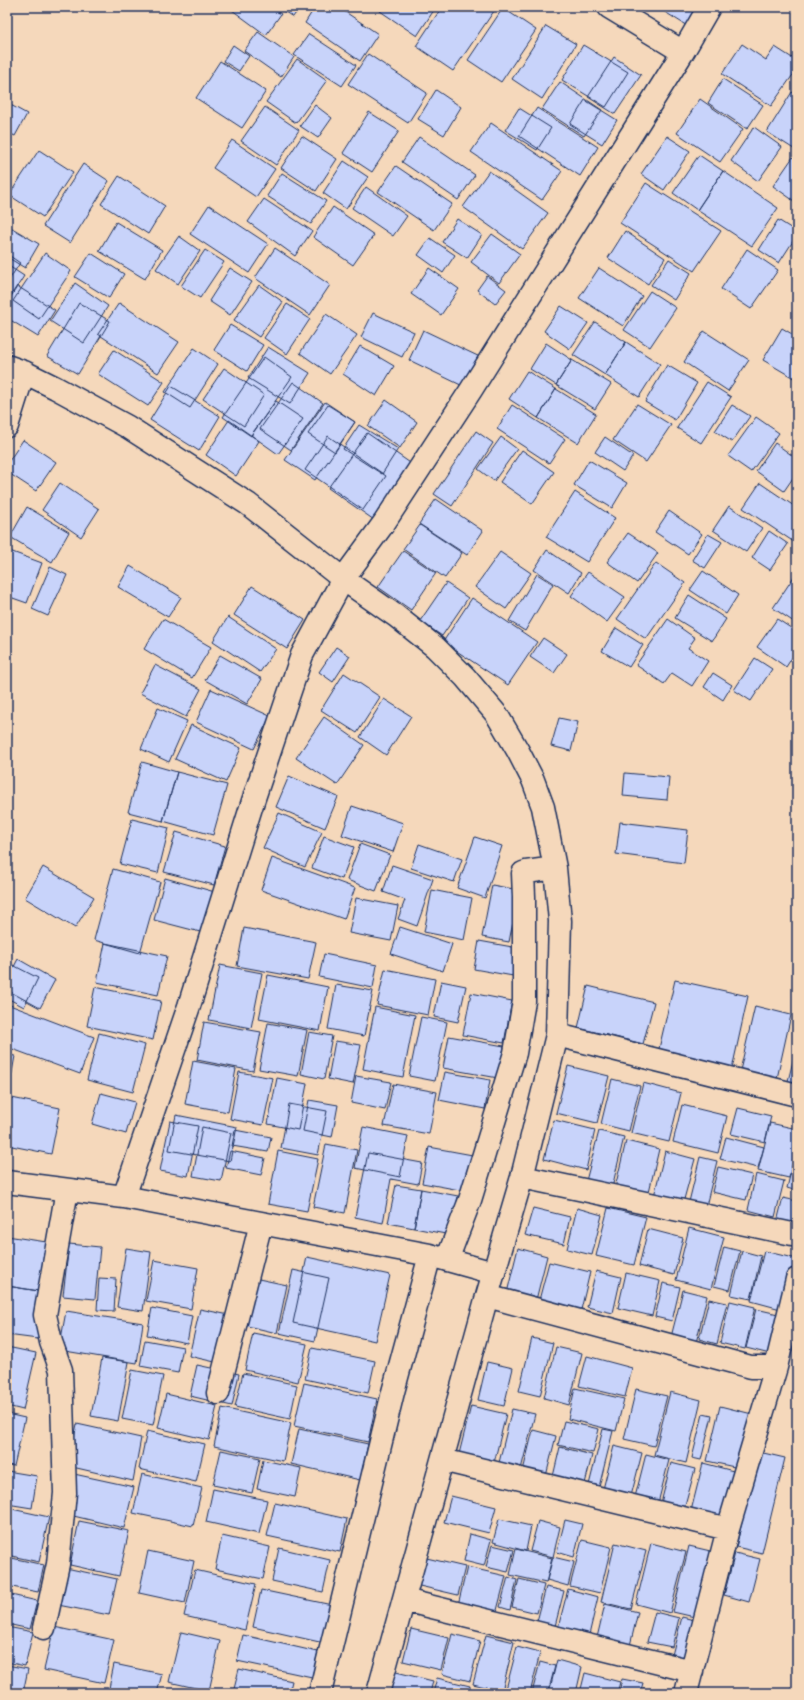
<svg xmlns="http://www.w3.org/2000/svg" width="804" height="1700" font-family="Kalam,sans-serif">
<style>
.building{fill:#c8d3fa;stroke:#1b2f5e}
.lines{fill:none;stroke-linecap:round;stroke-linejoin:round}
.minor-casing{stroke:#1b2f5e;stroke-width:25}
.minor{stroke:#f5d8bb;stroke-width:22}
</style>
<rect width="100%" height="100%" fill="#f5d8bb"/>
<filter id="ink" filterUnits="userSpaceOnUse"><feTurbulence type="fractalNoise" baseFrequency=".025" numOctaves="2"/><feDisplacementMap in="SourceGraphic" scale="8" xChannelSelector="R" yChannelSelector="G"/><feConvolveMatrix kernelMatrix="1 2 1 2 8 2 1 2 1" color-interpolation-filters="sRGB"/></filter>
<g filter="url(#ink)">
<path class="building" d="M228 7H271L281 14 266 35Z
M277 7H300L293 17Z
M315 7H338L378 34 360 61 305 23Z
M383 7H436L417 36 380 11Z
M442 7H488L494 11 453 71 416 46Z
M657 7H705L692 29Z
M503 8 536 30 501 82 468 60Z
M546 26 576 44 542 99 512 79Z
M258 32 294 57 281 77 244 51Z
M309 34 356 65 342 86 294 55Z
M742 44 766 60 775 47 797 61V69L771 106 722 74Z
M233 45 249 56 239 71 223 61Z
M583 45 628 72 606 107 562 80Z
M368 54 427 93 408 123 348 84Z
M614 57 641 75 615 114 588 97Z
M297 59 327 80 296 123 266 102Z
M220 61 266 91 242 128 196 98Z
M723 79 763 105 747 129 708 103Z
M560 82 602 110 584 136 542 109Z
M436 90 461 107 444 135 418 119Z
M792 92 797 95V151L767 132Z
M700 99 743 129 720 162 677 133Z
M585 100 617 120 602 144 570 124Z
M7 103 27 114 15 136 7 132Z
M315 105 332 118 318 138 300 126Z
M265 107 299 130 276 165 241 141Z
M519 108 551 128 537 150 505 130Z
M537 108 598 147 580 176 519 136Z
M369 112 399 131 372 172 343 153Z
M491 123 562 171 542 200 471 152Z
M754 127 782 147 758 181 731 161Z
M302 136 337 159 316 191 281 168Z
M667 136 690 151 664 190 641 174Z
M419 137 475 175 458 200 402 162Z
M232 140 275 169 256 197 213 168Z
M39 150 73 172 43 217 9 195Z
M699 155 723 171 697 210 673 193Z
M793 157 797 160V203L773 186Z
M344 161 368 177 346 209 323 193Z
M83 164 109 181 70 243 43 226Z
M396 166 452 204 434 230 378 192Z
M489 171 548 213 522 249 463 207Z
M723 171 778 208 752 246 697 210Z
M282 173 326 201 311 224 267 196Z
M119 176 165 206 148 234 101 204Z
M646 183 721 231 694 271 620 223Z
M366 187 407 216 393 236 352 208Z
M264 199 312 231 295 256 248 222Z
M209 205 268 244 249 273 190 234Z
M333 207 374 235 353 265 313 237Z
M457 219 482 235 467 258 442 242Z
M778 220 797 232V235L779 263 759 250Z
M116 222 162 250 145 279 99 251Z
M7 225 39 244 25 268 7 257Z
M625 231 665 258 648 284 608 258Z
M492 234 520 254 499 283 471 262Z
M179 236 200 251 178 284 156 269Z
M430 238 455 255 443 273 418 255Z
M275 248 330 285 310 315 255 278Z
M747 249 778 270 751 309 721 289Z
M205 250 224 262 200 298 181 286Z
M45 253 71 271 39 319 13 301Z
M91 253 124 274 109 298 75 277Z
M7 254 20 263 7 283Z
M669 259 691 273 674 300 651 285Z
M7 265 24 276 10 298 7 296Z
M230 268 252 282 230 315 209 301Z
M429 268 459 289 441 315 411 294Z
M599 268 642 296 623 326 579 298Z
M487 276 506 290 495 304 477 290Z
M75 283 108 306 84 343 50 321Z
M259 285 283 302 259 337 234 320Z
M17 286 55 310 38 337 7 318V301Z
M650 291 676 308 650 347 624 330Z
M79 303 110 321 78 374 47 356Z
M119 303 179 342 158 373 98 334Z
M287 304 310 319 287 354 264 338Z
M561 306 588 323 570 349 544 331Z
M373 313 414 332 402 357 361 337Z
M326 314 357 335 330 374 300 353Z
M595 322 626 342 605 375 573 355Z
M230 325 263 345 247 371 214 350Z
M782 328 797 337V380L763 360Z
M423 330 482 358 467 388 409 360Z
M704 331 749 360 728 391 684 362Z
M626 342 660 364 639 397 605 375Z
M546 343 572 360 556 385 530 369Z
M360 346 394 366 376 396 343 374Z
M268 347 310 373 290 404 248 378Z
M194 348 218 364 190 408 165 392Z
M114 350 164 382 148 406 98 374Z
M264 357 292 377 251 436 223 417Z
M572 360 611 384 595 409 556 385Z
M667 365 697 383 675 420 645 402Z
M224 368 264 395 244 426 203 399Z
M527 371 556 389 538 418 509 399Z
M293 382 323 403 291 450 260 429Z
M707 382 731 397 701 443 677 428Z
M171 386 220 416 199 451 150 420Z
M556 389 596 414 578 443 538 418Z
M386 400 417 422 400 448 368 426Z
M276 401 303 419 278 454 251 435Z
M325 402 355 422 315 480 285 460Z
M637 404 671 425 646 462 613 440Z
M328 405 355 422 335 452 308 434Z
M512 405 565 439 549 463 497 429Z
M732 405 750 416 732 442 715 431Z
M756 417 779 433 751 472 728 456Z
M229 420 259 441 236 476 206 455Z
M359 425 398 449 382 474 343 449Z
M476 431 493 443 452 506 434 494Z
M367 433 416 467 377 522 328 488Z
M328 436 386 476 363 510 305 470Z
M501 437 517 449 494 481 478 469Z
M605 437 633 456 623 471 595 452Z
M23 440 56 462 36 491 7 472V464Z
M775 443 797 459V472L784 491 756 471Z
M522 450 554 472 532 504 500 482Z
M589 460 627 483 612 508 574 485Z
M60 483 99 509 81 537 42 510Z
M760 483 797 508V537L794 542 743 508Z
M575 492 615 518 587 562 546 537Z
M436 499 483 531 467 555 419 524Z
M729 506 762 528 746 552 713 530Z
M27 507 69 532 52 562 10 537Z
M669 511 702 534 688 554 655 532Z
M420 525 462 553 445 578 403 549Z
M769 531 788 544 770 570 752 558Z
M628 533 658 553 637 583 607 562Z
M708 534 722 542 705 568 692 560Z
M7 550 42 563 27 603 7 596Z
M547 550 581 573 569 593 534 570Z
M403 551 436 573 411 610 378 587Z
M500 552 531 573 506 609 475 587Z
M656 563 685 583 646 639 617 619Z
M130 566 181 597 168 617 118 587Z
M50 567 67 575 48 616 32 609Z
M703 571 738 595 726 614 690 590Z
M588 572 625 597 607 622 571 596Z
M797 572V624L773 608Z
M537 574 553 584 525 631 509 621Z
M446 583 468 598 442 636 420 621Z
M252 586 305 620 287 649 234 615Z
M689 595 726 619 712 641 675 618Z
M472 598 537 642 508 685 443 642Z
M228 617 276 649 260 672 213 641Z
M163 619 211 647 192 678 144 649Z
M668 619 695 638 688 648 708 661 692 686 672 673 664 684 636 665Z
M777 619 797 632V650L786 667 757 647Z
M616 628 643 645 629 667 602 651Z
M543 638 567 654 554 673 530 657Z
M336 647 350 656 333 682 319 672Z
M220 655 262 679 247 704 205 680Z
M755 658 772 669 751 701 734 690Z
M155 665 201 689 186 717 140 693Z
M344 673 380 697 357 733 321 710Z
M713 673 732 685 723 700 704 687Z
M211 689 270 716 254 749 196 722Z
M384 699 411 716 386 755 360 737Z
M158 708 187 721 169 762 141 749Z
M324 717 364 745 337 785 296 758Z
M559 718 578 722 571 751 551 746Z
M191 725 241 748 226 782 175 759Z
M142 762 177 772 163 821 128 812Z
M177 772 227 785 213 835 163 821Z
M625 773 669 777 667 800 623 796Z
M289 776 338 797 325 828 276 807Z
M352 806 403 823 393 852 342 835Z
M279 813 322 832 305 867 263 848Z
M132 819 169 828 158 873 120 864Z
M620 822 688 830 684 863 616 854Z
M176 832 225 846 214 885 164 872Z
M324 836 354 847 342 879 312 868Z
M475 837 502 846 485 898 457 888Z
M360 844 390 855 376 891 347 880Z
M419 844 462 859 454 882 411 868Z
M272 858 355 888 344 919 261 890Z
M392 865 433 879 417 926 398 919 405 900 383 892Z
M43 867 94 897 75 928 25 898Z
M113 869 160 882 140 953 94 940Z
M165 878 215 892 204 933 154 920Z
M492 885 519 890 509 942 482 937Z
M432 890 472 898 464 940 424 932Z
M356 898 398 906 391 941 349 933Z
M400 927 452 944 443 971 391 954Z
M244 928 316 942 308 979 237 966Z
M479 941 518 948 513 976 474 969Z
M105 943 167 956 158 995 97 982Z
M324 954 377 965 373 988 319 977Z
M18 959 55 980 40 1008 7 990V980Z
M7 962 38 978 24 1007 7 998Z
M220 965 262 973 251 1028 209 1020Z
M385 969 435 979 428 1015 377 1005Z
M268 975 328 987 320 1031 259 1019Z
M675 980 748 996 732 1069 658 1053Z
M441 981 466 986 458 1022 434 1017Z
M336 985 373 991 364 1036 328 1029Z
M588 986 654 1002 643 1044 578 1028Z
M95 987 161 1001 153 1040 87 1026Z
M471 993 512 1001 504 1043 463 1035Z
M7 1004 94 1037 80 1074 7 1047Z
M755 1006 791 1015 776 1083 739 1075Z
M375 1007 415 1015 403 1077 363 1069Z
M421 1017 447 1022 435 1081 409 1076Z
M204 1022 261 1032 253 1071 197 1060Z
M268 1023 307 1030 298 1076 259 1069Z
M309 1032 332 1036 324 1079 301 1074Z
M99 1033 145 1045 133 1092 87 1080Z
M449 1036 504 1046 498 1078 443 1068Z
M335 1041 361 1045 353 1084 328 1079Z
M797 1045V1087L787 1085Z
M7 1055 15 1056 9 1089H7Z
M193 1061 236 1069 228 1112 185 1104Z
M568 1066 609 1076 597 1123 556 1113Z
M239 1072 273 1078 263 1125 230 1119Z
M445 1072 490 1080 485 1109 439 1100Z
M356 1076 391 1082 385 1110 351 1103Z
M277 1078 307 1084 298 1130 268 1124Z
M612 1079 640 1086 629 1131 601 1124Z
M643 1083 681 1093 669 1142 631 1133Z
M393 1084 437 1092 429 1134 384 1126Z
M101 1093 135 1102 126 1134 92 1124Z
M7 1097 60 1108 51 1154 7 1145Z
M309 1100 338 1105 332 1137 303 1131Z
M289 1104 327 1111 318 1155 281 1148Z
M682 1105 727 1116 718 1153 673 1142Z
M738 1108 771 1116 765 1142 731 1134Z
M176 1115 237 1127 230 1161 169 1150Z
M554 1120 595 1130 586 1170 544 1159Z
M170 1121 198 1126 188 1176 160 1171Z
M770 1123 797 1129V1144L789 1178 758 1171Z
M202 1127 231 1133 221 1181 193 1176Z
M363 1127 408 1136 400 1177 355 1168Z
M235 1130 271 1137 268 1152 232 1146Z
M599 1131 624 1137 612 1188 586 1181Z
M726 1137 764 1147 758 1168 720 1159Z
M626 1141 659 1149 648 1196 615 1188Z
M326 1144 357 1150 345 1213 313 1207Z
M429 1147 478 1156 471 1192 422 1183Z
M797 1147V1191L787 1188Z
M230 1151 265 1158 261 1175 226 1168Z
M278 1151 318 1159 307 1211 268 1204Z
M665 1151 695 1159 683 1203 654 1196Z
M368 1153 422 1163 418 1184 391 1179 383 1223 355 1217Z
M700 1157 717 1161 706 1206 689 1202Z
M718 1167 752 1175 746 1200 712 1192Z
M756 1174 784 1181 775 1217 748 1210Z
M396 1185 421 1189 414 1228 388 1223Z
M421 1189 458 1196 451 1235 414 1228Z
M783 1198 797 1201V1231L776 1226Z
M533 1208 570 1217 564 1244 525 1235Z
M577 1208 602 1215 592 1255 567 1249Z
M608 1208 646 1217 634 1265 596 1256Z
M689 1228 724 1237 711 1289 676 1280Z
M648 1229 683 1238 674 1275 639 1266Z
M7 1236 53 1243 45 1292 7 1286Z
M69 1244 100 1247 95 1299 63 1296Z
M724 1247 740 1251 730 1290 714 1286Z
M126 1248 151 1252 143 1311 117 1307Z
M518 1248 547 1256 535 1304 506 1297Z
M742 1251 761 1256 751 1299 731 1295Z
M764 1251 797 1259V1275L788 1311 751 1301Z
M307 1257 390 1275 375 1341 293 1323Z
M154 1260 198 1268 191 1309 146 1301Z
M549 1262 590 1272 580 1314 538 1304Z
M293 1270 329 1278 315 1341 279 1333Z
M596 1271 621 1277 613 1313 587 1307Z
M626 1273 660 1281 652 1316 618 1308Z
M99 1278 116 1279 114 1311 97 1310Z
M254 1278 287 1285 277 1333 243 1325Z
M663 1283 680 1287 672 1321 655 1317Z
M7 1286 45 1292 38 1339 7 1335Z
M683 1290 707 1296 696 1343 671 1337Z
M709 1299 727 1303 717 1344 699 1339Z
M730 1301 755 1307 745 1349 720 1343Z
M152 1308 192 1316 187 1343 147 1335Z
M200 1309 239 1317 228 1365 189 1356Z
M756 1309 787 1316 778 1356 746 1348Z
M66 1311 143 1323 137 1363 59 1350Z
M253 1333 307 1344 298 1382 245 1370Z
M532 1338 553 1343 540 1396 519 1391Z
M145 1340 183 1347 178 1373 140 1366Z
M7 1347 36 1353 23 1410 7 1406Z
M556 1347 582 1353 569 1405 544 1398Z
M312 1348 375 1361 368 1393 305 1379Z
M587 1356 632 1368 625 1397 579 1386Z
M102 1358 129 1362 118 1421 91 1416Z
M487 1362 513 1368 504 1406 478 1400Z
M197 1365 239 1374 232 1406 190 1396Z
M132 1370 163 1376 153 1425 122 1419Z
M243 1373 297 1385 290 1419 235 1407Z
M304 1383 377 1399 368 1442 294 1426Z
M575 1388 624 1399 616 1431 568 1419Z
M636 1389 667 1396 654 1446 624 1439Z
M670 1392 701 1400 686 1463 654 1455Z
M166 1394 217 1406 209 1440 158 1428Z
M471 1406 506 1414 493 1467 458 1458Z
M720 1406 752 1414 739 1468 707 1461Z
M222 1408 291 1423 283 1461 214 1446Z
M512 1409 535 1414 519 1477 497 1471Z
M7 1414 25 1418 14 1466 7 1465Z
M703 1414 712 1416 701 1460 692 1458Z
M564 1421 599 1429 593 1453 558 1445Z
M77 1424 141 1438 133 1481 68 1466Z
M299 1429 368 1444 360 1480 291 1464Z
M603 1429 613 1431 597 1495 587 1493Z
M533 1430 556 1436 545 1480 522 1475Z
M147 1431 205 1444 196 1482 139 1469Z
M614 1446 642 1453 629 1504 601 1497Z
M560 1447 592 1455 583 1492 551 1485Z
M221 1450 260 1458 252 1493 213 1485Z
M759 1452 785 1458 762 1553 736 1547Z
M646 1454 669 1460 656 1511 633 1505Z
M263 1460 301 1468 295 1497 257 1489Z
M671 1463 695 1469 682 1517 659 1511Z
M703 1463 737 1472 723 1527 689 1519Z
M7 1471 37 1476 32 1508 7 1504Z
M74 1474 134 1487 124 1528 65 1514Z
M142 1474 202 1488 193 1526 133 1513Z
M213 1489 267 1500 259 1534 206 1522Z
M451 1496 496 1507 489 1533 444 1522Z
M275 1503 347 1519 340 1552 267 1536Z
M7 1508 49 1517 39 1562 7 1555Z
M499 1519 531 1526 526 1551 493 1542Z
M565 1520 582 1524 574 1557 557 1552Z
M79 1521 129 1531 119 1576 70 1565Z
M538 1521 560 1527 553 1557 530 1551Z
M470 1534 491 1540 484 1566 464 1561Z
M222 1536 270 1547 263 1579 215 1569Z
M582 1540 611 1547 600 1593 570 1586Z
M615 1543 646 1551 631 1609 601 1602Z
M651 1543 686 1552 670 1613 636 1604Z
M492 1545 514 1550 508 1572 486 1567Z
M689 1546 719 1553 703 1619 673 1612Z
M279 1548 330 1560 323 1592 272 1581Z
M516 1549 552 1558 546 1583 510 1575Z
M148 1551 194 1561 185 1603 139 1593Z
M735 1553 760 1559 749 1602 724 1595Z
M418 1556 465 1567 458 1595 411 1584Z
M7 1557 44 1565 38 1592 7 1586Z
M553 1557 574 1562 568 1586 547 1580Z
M467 1567 506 1576 496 1614 458 1605Z
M66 1568 117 1579 109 1615 58 1605Z
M195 1570 256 1584 245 1630 184 1616Z
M508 1577 517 1580 510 1610 500 1607Z
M519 1579 544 1585 537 1613 512 1607Z
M546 1587 564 1591 553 1634 535 1629Z
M568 1589 598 1597 589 1635 558 1628Z
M261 1590 332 1605 324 1643 253 1627Z
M7 1594 37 1601 30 1629 7 1624Z
M605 1604 638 1612 628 1654 595 1646Z
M655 1612 679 1618 672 1647 647 1642Z
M682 1617 698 1621 689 1659 672 1655Z
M7 1627 33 1632 25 1666 7 1662Z
M54 1627 114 1640 104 1683 44 1670Z
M411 1629 449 1638 441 1670 403 1661Z
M181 1632 220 1641 209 1691 169 1682Z
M452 1634 480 1641 470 1681 442 1674Z
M243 1635 318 1652 312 1677 237 1661Z
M486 1635 514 1642 502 1691 473 1684Z
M517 1647 540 1653 530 1693H505Z
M557 1660 582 1667 576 1693H549Z
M540 1662 555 1666 548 1693H532Z
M114 1664 162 1674 157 1693H108Z
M7 1665 28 1669 23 1693H7Z
M239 1669 292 1681 289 1693H233Z
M392 1671 433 1681 430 1693H387Z
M585 1673 620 1682 617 1693H580Z
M437 1678 470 1686 468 1693H433Z
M622 1679 643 1683 640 1693H619Z
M643 1688 662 1693H642Z"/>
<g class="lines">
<g class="minor-casing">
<path id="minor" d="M683 52 709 7
M7 366 24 372 56 388 128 427 248 504 343 579 384 523 471 390 683 52 609 7
M7 426 24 372
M557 1035 797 1095
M522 1177 797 1235
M7 1182 124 1197 189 1006 253 801 302 655 343 579 396 616 435 647 465 677 497 715 518 751 533 780 543 807 555 868 560 921 557 1035 522 1177 487 1296 751 1367H776
M124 1197 430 1255 393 1392 320 1693
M433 1256 494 1273
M447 1260 470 1200 515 1053 524 1001V897L523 873 526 872 555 868
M218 1393 261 1223
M442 1460 728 1529
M404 1600 692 1671
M44 1628 58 1564 65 1493 61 1370 51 1342 45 1315 67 1190
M378 1693 487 1296
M686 1693 728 1529 776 1367 797 1279"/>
</g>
<use href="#minor" class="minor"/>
</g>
</g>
<rect width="804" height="1700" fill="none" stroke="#f5d8bb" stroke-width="24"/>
<rect x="12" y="12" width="780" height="1676" fill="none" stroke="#1b2f5e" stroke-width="1.5" filter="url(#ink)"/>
</svg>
